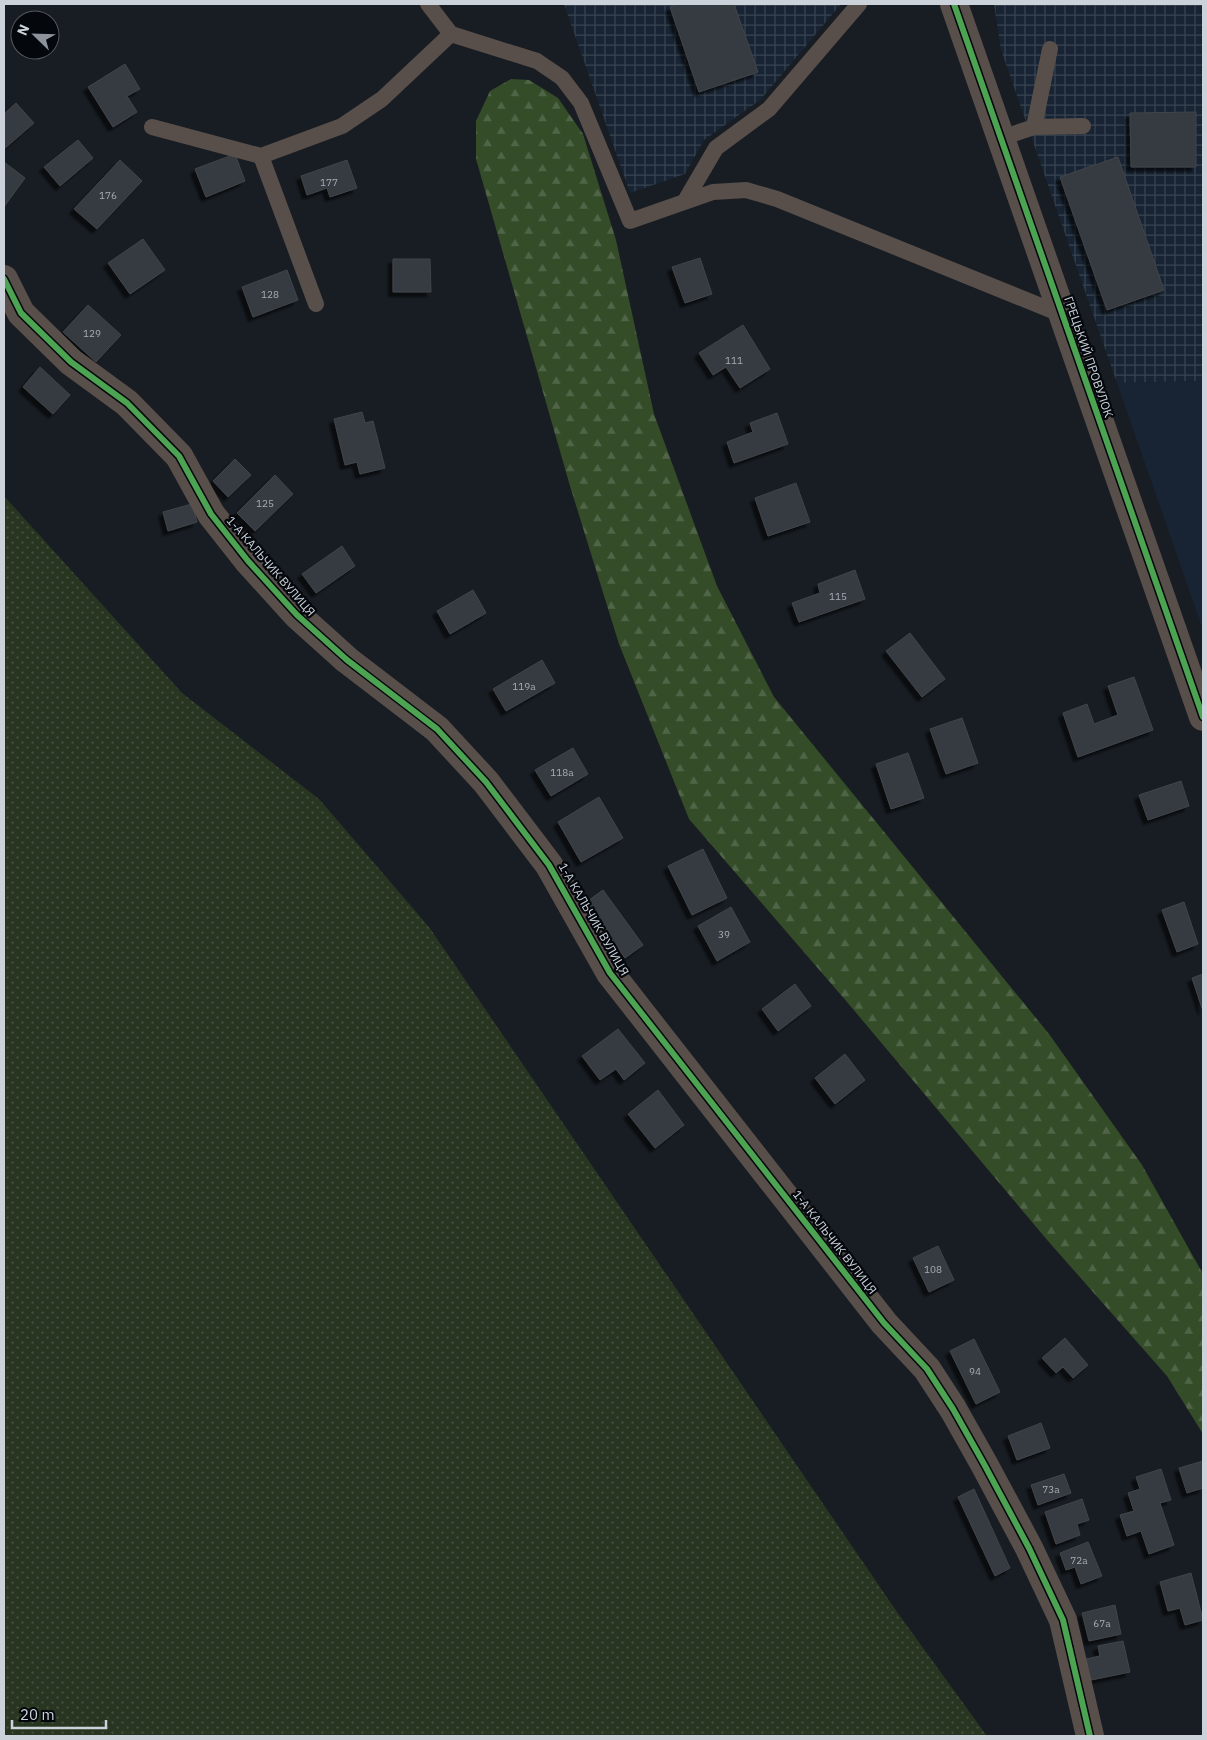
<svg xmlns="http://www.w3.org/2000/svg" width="1207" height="1740" font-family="'IBM Plex Sans',sans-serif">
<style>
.industrial{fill:url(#industrial-grid)}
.built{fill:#182433}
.grass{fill:url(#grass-dots)}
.forest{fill:url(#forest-firs)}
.building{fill:#363a3f;stroke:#40454a;filter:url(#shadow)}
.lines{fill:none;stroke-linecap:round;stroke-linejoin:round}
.lane{stroke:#584f4a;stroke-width:16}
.street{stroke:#584f4a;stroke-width:28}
.cycleway-casing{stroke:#04070b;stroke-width:9}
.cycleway{stroke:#4ca352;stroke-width:6}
.labels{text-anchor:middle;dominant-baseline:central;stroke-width:4.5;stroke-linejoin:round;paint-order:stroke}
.number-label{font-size:10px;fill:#a6acb3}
.street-label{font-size:12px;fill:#cbd2da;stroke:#04070b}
</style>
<defs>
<pattern id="industrial-grid" width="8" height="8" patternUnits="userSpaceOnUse" patternTransform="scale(1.25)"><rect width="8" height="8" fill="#182433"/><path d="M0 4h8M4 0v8" fill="none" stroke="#384350"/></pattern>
<pattern id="grass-dots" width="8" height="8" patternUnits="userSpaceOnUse" patternTransform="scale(1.25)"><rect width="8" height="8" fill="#283621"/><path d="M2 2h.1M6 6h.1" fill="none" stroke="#465241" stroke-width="1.8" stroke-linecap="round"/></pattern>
<pattern id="forest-firs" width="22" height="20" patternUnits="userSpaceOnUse" patternTransform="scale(1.25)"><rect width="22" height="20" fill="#344c28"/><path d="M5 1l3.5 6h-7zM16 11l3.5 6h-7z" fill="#506547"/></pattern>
<filter id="shadow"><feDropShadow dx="-4.5" dy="4.5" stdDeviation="1" flood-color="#0009"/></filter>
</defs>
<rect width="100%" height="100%" fill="#181d23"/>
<path class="industrial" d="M564 4H841L760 100 704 140 685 174 630 193Z
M994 4H1203V381L1117 383 1001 50Z"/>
<path class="built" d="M1203 381V630L1117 383Z"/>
<path class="grass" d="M4 496 182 693 319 799 429 927 897 1612 987 1736H4Z"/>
<path class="forest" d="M511 79 529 80 558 98 583 134 616 240 654 414 717 586 774 697 1049 1034 1142 1165 1203 1274V1434L1167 1376 1048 1241 847 1002 689 819 619 644 570 486 476 159V121L490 91Z"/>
<path class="building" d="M679 4H734L758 72 699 92 670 7Z
M125 64 140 89 127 96 137 112 113 127 88 87Z
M16 103 34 123 4 149V114Z
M1196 112V167H1131L1130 113Z
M78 140 93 158 60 186 44 167Z
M235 154 245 181 206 197 195 169Z
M1118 157 1164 290 1107 310 1060 177Z
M120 160 142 181 97 229 74 209Z
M347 160 357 188 330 197 327 188 307 195 301 176Z
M4 162 25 178 4 207Z
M143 239 165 270 130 294 108 263Z
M700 258 712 294 685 303 672 267Z
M393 259H430L431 292H393Z
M287 270 298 300 253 317 242 287Z
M88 305 121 335 96 362 63 332Z
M743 325 770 369 740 388 726 367 713 375 699 353Z
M40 367 70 395 53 414 23 387Z
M362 412 365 423 373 421 385 468 360 474 357 462 345 465 334 419Z
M777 413 788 444 734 463 727 442 753 432 750 423Z
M235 459 251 475 228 497 213 481Z
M275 475 293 494 255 531 237 513Z
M796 483 810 522 768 536 755 498Z
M192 504 197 522 168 531 163 512Z
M342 546 355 566 316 593 302 574Z
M855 570 865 599 799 622 792 603 820 593 818 584Z
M473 590 486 613 450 634 437 611Z
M910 633 945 679 922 697 886 651Z
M542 660 555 683 506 711 493 689Z
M1134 677 1153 730 1078 757 1063 713 1087 704 1094 724 1118 715 1108 686Z
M962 718 978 763 946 774 930 729Z
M573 748 588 774 551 796 535 770Z
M908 753 924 798 891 809 876 764Z
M1181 781 1189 806 1148 820 1139 795Z
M599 797 623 838 581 862 558 822Z
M703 849 727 898 692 915 668 866Z
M603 890 643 945 625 958 599 922 592 927 578 908Z
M1184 902 1198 944 1177 952 1162 910Z
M731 907 750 942 717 961 698 926Z
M1203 974V1011L1192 978Z
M795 984 811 1006 778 1031 762 1009Z
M618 1029 645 1063 624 1080 616 1069 600 1080 582 1056Z
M845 1054 865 1080 835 1104 815 1078Z
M658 1090 684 1125 655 1148 628 1114Z
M938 1246 954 1280 929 1292 913 1258Z
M1065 1338 1088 1365 1073 1378 1063 1367 1056 1373 1042 1358Z
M974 1339 1000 1392 976 1404 950 1351Z
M1041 1423 1050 1448 1017 1460 1008 1436Z
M1203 1461V1488L1187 1493 1179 1468Z
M1161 1469 1171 1500 1160 1503 1174 1545 1149 1554 1141 1531 1127 1536 1120 1515 1134 1511 1128 1493 1140 1489 1136 1477Z
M1064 1474 1071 1493 1038 1505 1031 1485Z
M974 1489 1010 1568 995 1576 958 1497Z
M1082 1499 1089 1520 1077 1524 1080 1535 1056 1544 1045 1512Z
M1088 1542 1102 1576 1081 1584 1075 1567 1066 1570 1060 1553Z
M1191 1573 1203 1620 1185 1625 1180 1608 1168 1611 1160 1582Z
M1115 1605 1121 1634 1089 1641 1082 1613Z
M1123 1641 1130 1672 1091 1680 1086 1659 1100 1656 1098 1646Z"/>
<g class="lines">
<path class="lane" d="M428 4 451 34 537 61 562 78 581 103 630 221 713 192 746 190 777 199 1063 315
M152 127 261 156 342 126 382 99 451 34
M1034 127 1050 49
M1001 138 1034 127 1083 126
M261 156 316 304
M685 201 716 148 769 109 859 4"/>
<path class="street" d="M954 4 1203 717
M4 279 21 313 71 362 127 403 179 456 211 514 248 561 297 615 347 660 437 729 486 782 549 865 610 973 884 1323 927 1369 953 1409 984 1464 1029 1548 1063 1620 1090 1736"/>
<g class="cycleway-casing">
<path id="cycleway" d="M954 4 1203 717
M4 279 21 313 71 362 127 403 179 456 211 514 248 561 297 615 347 660 437 729 486 782 549 865 610 973 884 1323 927 1369 953 1409 984 1464 1029 1548 1063 1620 1090 1736"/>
</g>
<use href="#cycleway" class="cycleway"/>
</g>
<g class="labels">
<g class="number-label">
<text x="329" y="182">177</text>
<text x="108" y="195">176</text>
<text x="270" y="294">128</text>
<text x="92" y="333">129</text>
<text x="734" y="360">111</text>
<text x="265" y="503">125</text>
<text x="838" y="596">115</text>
<text x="524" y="686">119а</text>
<text x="562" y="772">118а</text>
<text x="724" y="934">39</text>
<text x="933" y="1269">108</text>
<text x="975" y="1371">94</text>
<text x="1051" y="1489">73а</text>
<text x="1079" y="1560">72а</text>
<text x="1102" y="1623">67а</text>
</g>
<g class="street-label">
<text transform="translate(1089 357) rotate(71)">ГРЕЦЬКИЙ ПРОВУЛОК</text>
<text transform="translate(271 566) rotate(49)">1-А КАЛЬЧИК ВУЛИЦЯ</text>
<text transform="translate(594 919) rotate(60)">1-А КАЛЬЧИК ВУЛИЦЯ</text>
<text transform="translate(835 1242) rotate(52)">1-А КАЛЬЧИК ВУЛИЦЯ</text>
</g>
</g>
<rect width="1207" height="1740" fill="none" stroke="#cbd2da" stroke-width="10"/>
<g transform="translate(35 35) rotate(293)"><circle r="24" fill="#04070b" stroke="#54585e"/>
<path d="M0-4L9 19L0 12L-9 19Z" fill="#8c939a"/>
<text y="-8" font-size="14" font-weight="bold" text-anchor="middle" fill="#cbd2da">N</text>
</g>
<path d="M12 1720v8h94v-8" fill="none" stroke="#cbd2da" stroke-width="2.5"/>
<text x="20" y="1720" font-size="15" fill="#cbd2da" stroke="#04070b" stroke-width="4" paint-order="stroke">20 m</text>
</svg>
